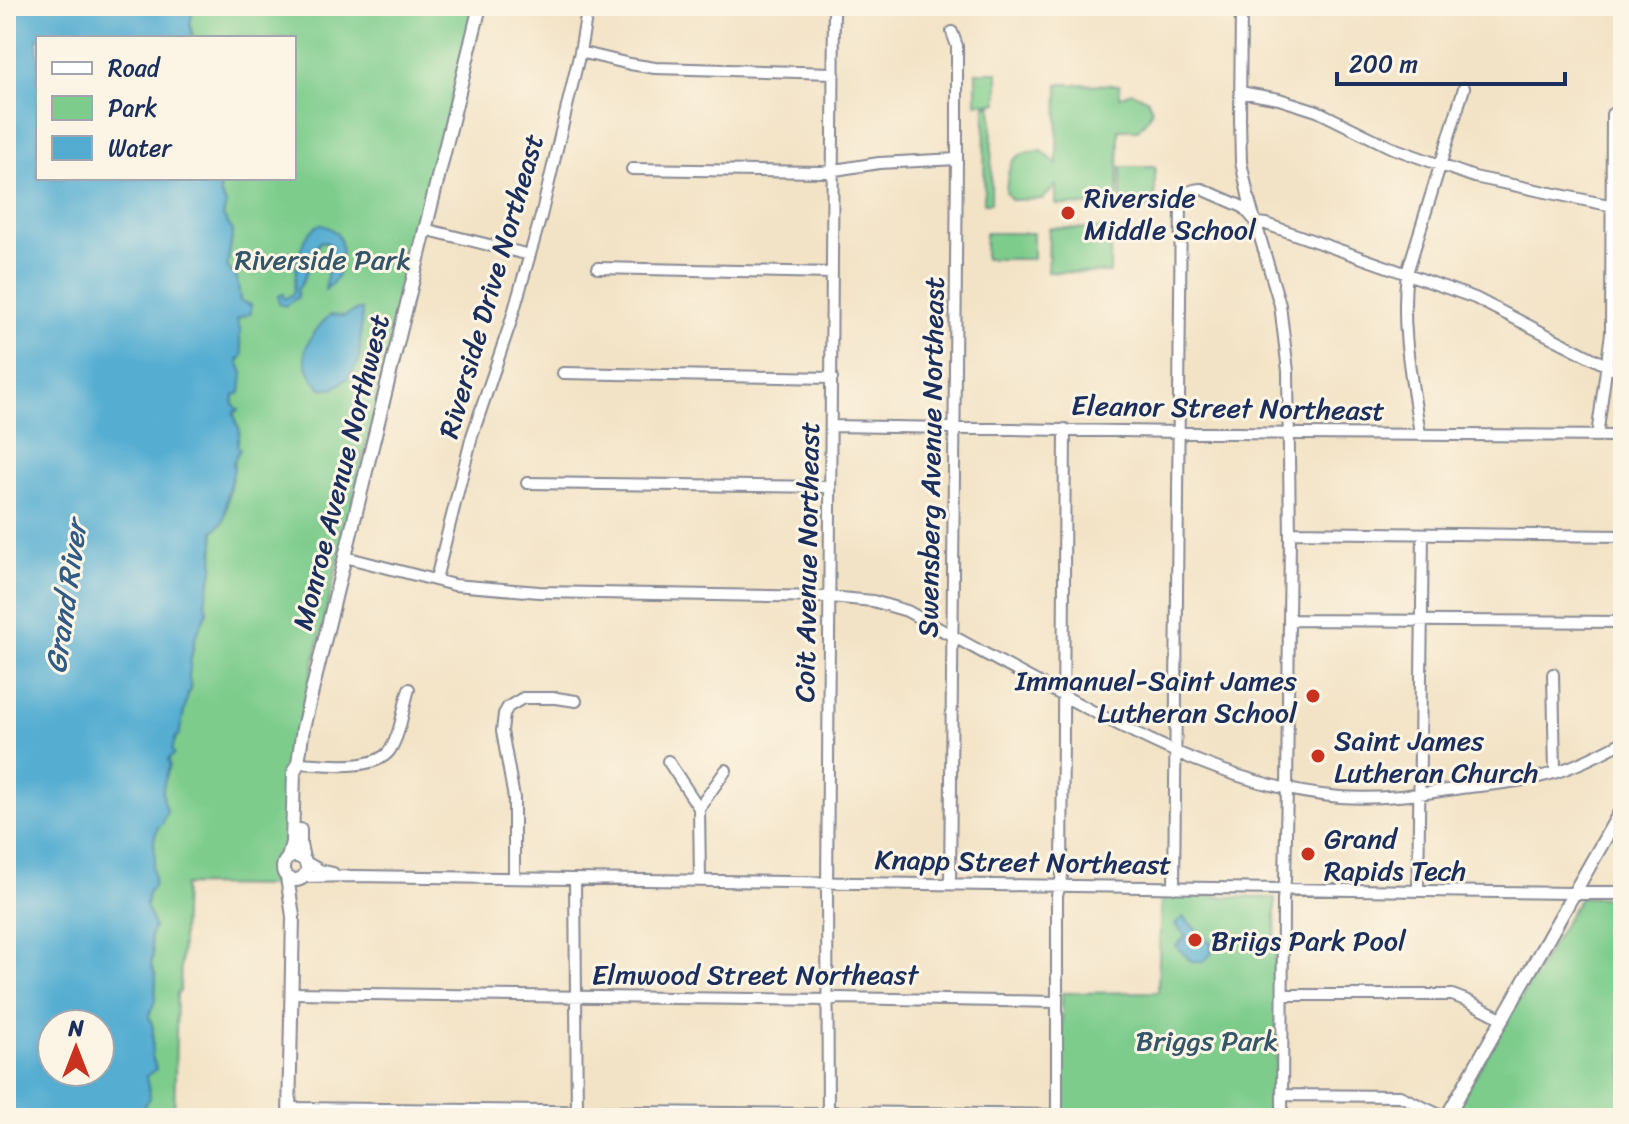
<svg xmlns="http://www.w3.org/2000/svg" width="1629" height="1124" font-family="Sriracha,sans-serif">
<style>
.green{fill:#7dcc8c;stroke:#4c7e75;stroke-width:2}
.water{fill:#54add1;stroke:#386e98;stroke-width:2;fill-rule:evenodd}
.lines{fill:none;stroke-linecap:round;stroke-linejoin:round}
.minor-casing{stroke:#878992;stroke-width:14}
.major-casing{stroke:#878992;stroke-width:16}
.minor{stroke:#fff;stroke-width:10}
.major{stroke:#fff;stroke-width:12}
.poi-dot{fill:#c8321e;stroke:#fcf5e5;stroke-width:3}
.labels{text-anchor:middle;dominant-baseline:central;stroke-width:6;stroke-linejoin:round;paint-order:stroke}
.poi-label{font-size:28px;fill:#1b2f5e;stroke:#fcf5e5;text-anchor:start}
.park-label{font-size:28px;fill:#34566a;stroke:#fcf5e5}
.street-label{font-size:28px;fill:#1b2f5e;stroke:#fcf5e5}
.water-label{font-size:30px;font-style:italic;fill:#2f5b86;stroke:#fcf5e5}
</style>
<rect width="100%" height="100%" fill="#fcf5e5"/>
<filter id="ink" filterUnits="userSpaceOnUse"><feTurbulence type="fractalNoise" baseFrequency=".0125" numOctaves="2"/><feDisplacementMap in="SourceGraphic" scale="16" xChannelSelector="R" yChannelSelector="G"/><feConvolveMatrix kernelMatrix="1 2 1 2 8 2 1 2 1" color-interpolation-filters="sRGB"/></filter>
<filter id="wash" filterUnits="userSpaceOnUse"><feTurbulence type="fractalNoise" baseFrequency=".006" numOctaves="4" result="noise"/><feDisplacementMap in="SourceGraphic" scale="32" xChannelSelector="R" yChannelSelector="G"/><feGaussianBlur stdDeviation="1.8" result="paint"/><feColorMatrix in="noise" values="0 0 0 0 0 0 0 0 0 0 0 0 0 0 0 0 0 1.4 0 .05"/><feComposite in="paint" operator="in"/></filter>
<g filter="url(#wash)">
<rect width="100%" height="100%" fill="#f3e3c6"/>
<path class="green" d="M190 6H475L408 272 298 729 291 763 289 844 280 865 283 882 281 886 184 885 180 992 177 993 174 1118H147L144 1106 150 1097 146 1077 156 1068 152 1056 153 1028 149 1016 155 1000 156 976 151 965 153 953 150 936 154 927 146 906 148 893 153 886 154 878 152 867 155 859 154 840 163 786 170 765 168 760 188 693 191 690 188 677 191 658 195 638 207 612 205 602 213 570 214 531 224 521 240 430 236 423 234 412 238 411 233 404 238 361 243 355 239 336 241 333 237 319 251 312V305L240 301 237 278 227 267 233 231 223 216 226 204 220 193 221 183 218 178H294V38H193L190 24 192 15 189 10Z
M976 72H998V103H976Z
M1058 84 1120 85V97L1132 92 1148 100 1152 109 1148 118 1138 130H1119L1118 206 1056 205V186L1043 199 1012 200 1006 193C1008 165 1010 151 1042 151L1057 164Z
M985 105H992L991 203H984Z
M1121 167H1155V209H1121Z
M1049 228 1111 229 1110 273 1048 272Z
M985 233H1033V259H985Z
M1161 895 1275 898 1277 1118H1062V993L1158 992Z
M1580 897 1623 898V1118H1450Z"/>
<path class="water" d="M6 6H190L189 10 192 15 190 24 193 38H38V178H218L221 183 220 193 226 204 223 216 233 231 227 267 237 278 240 301 251 305V313L237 319 241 333 239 336 243 355 238 361 243 373 241 393 234 395 233 404 239 410 234 412 236 423 240 430 237 446 240 449 233 463 234 470 228 490 224 521 214 531 213 570 205 602 207 612 195 638 191 658 189 677 191 690 188 694 179 735 176 737 172 750 174 754 168 760 170 764C164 784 159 791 167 810L162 824 158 827 154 840 155 859 152 867 154 878 153 886 148 893 146 905 154 927 150 936 153 953 151 965 156 976 155 1000 149 1016 153 1028 152 1056 156 1069 146 1077 150 1098 144 1106 147 1118H6ZM52 1024H100V1072H52Z
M320 224C341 231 343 240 341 261 340 267 339 275 335 280 332 284 328 287 325 290L330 253 328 243 321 241C307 257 309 278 297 290L298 297 285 306 279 304 278 296 283 294 284 299 293 294C298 270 295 238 320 224Z
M358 310H362L359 362 348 378 333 389 321 388C312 378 304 366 305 353 306 341 322 322 330 315L344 316Z
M1183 917 1211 943 1212 953 1203 962H1192L1176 946 1186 936 1175 924Z"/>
</g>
<g filter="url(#ink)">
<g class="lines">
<g class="minor-casing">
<path id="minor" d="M1241 6 1240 118 1241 162 1249 200 1280 305 1288 371 1290 539 1287 788 1285 880 1283 900 1282 1118
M580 52 630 64 655 68 834 73
M1240 92 1279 99 1317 111 1390 147 1474 177 1623 208
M632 169 822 172 879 163 957 159
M424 229 530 255
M598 268 832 273
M563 373 832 378
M832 426 1299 434 1623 436
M1420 434C1412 381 1400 327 1407 273L1464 88
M1597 436 1611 333 1612 114
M527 483 830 487
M1290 532 1623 536
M345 557 454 585 539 592 830 597 873 601 907 611C958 639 1010 668 1062 695 1149 742 1239 788 1340 797 1380 800 1421 794 1461 788 1486 785 1514 783 1539 777 1569 770 1596 756 1623 742
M436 579 472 436 510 324 541 216 580 52 588 6
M1289 620 1623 622
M1553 674 1555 772
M668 761 699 808
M298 763C322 764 375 772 390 750 401 733 403 708 409 689
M699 808 700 881
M699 808 726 770
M306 862 320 870 333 873
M303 877 354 876 1574 893
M514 878V798L502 731 504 714 508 707 523 698H556L576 701
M575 879 577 1116
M950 884 957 159V46L952 32
M1174 888 1181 201C1186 192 1192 189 1202 189L1243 207 1257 223 1266 224 1475 298 1623 374
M1418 891 1423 534
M291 993 829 1000 838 998 1057 1002
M1283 995H1452L1468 1001 1503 1019
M1283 1095 1400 1096 1446 1118
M289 1108 818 1114 838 1112 1057 1115
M828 1118 827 892 834 6
M1057 1118V896L1062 876 1065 429"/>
</g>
<g class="major-casing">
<path id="major" d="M300 830V845L303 858
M283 868a12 12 0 1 1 24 0a12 12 0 1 1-24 0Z
M288 858 292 842 294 772 298 763 303 728 480 6
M287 877 293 916 289 1118
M1574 893H1623
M1446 1118 1623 807"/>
</g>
<use href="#minor" class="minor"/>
<use href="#major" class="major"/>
</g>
</g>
<g class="poi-dot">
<circle cx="1068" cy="213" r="8"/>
<circle cx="1313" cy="696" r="8"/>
<circle cx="1318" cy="756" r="8"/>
<circle cx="1308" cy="854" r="8"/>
<circle cx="1195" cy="940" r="8"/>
</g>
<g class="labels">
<g class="poi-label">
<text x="1084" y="197">Riverside<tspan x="1084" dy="32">Middle School</tspan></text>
<text x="1297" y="680" text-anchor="end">Immanuel-Saint James<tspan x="1297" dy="32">Lutheran School</tspan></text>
<text x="1334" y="740">Saint James<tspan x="1334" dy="32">Lutheran Church</tspan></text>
<text x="1324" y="838">Grand<tspan x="1324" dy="32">Rapids Tech</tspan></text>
<text x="1211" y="940">Briigs Park Pool</text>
</g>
<g class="park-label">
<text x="323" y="259">Riverside Park</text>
<text x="1207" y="1040">Briggs Park</text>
</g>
<g class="street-label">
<text transform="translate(491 286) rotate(-74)">Riverside Drive Northeast</text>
<text transform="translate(1228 408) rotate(1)">Eleanor Street Northeast</text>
<text transform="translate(931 457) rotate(-89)">Swensberg Avenue Northeast</text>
<text transform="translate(341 472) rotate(-76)">Monroe Avenue Northwest</text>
<text transform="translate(807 562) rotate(-89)">Coit Avenue Northeast</text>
<text transform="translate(1023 862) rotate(1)">Knapp Street Northeast</text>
<text x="755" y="974">Elmwood Street Northeast</text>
</g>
<g class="water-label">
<text transform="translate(66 597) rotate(-82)">Grand River</text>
</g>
</g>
<rect width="1629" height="1124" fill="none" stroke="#fcf5e5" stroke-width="32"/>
<rect x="36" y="36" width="260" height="144" fill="#fcf5e5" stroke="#a2a6af" stroke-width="2"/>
<rect x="52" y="62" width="40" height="12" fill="#ffffff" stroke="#a2a6af" stroke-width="2"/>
<text x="108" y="76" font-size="24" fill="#1b2f5e">Road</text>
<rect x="52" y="96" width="40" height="24" fill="#7dcc8c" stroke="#a2a6af" stroke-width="2"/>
<text x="108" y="116" font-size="24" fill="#1b2f5e">Park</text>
<rect x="52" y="136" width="40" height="24" fill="#54add1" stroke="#a2a6af" stroke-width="2"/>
<text x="108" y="156" font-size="24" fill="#1b2f5e">Water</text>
<g transform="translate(76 1048)"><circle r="38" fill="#fcf5e5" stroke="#a2a6af" stroke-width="2"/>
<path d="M0-6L14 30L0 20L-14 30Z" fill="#c8321e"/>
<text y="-12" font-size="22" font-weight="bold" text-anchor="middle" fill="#1b2f5e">N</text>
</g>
<path d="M1337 72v12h228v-12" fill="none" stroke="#1b2f5e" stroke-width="4"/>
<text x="1349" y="72" font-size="24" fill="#1b2f5e" stroke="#fcf5e5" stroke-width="6" paint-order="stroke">200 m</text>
</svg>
